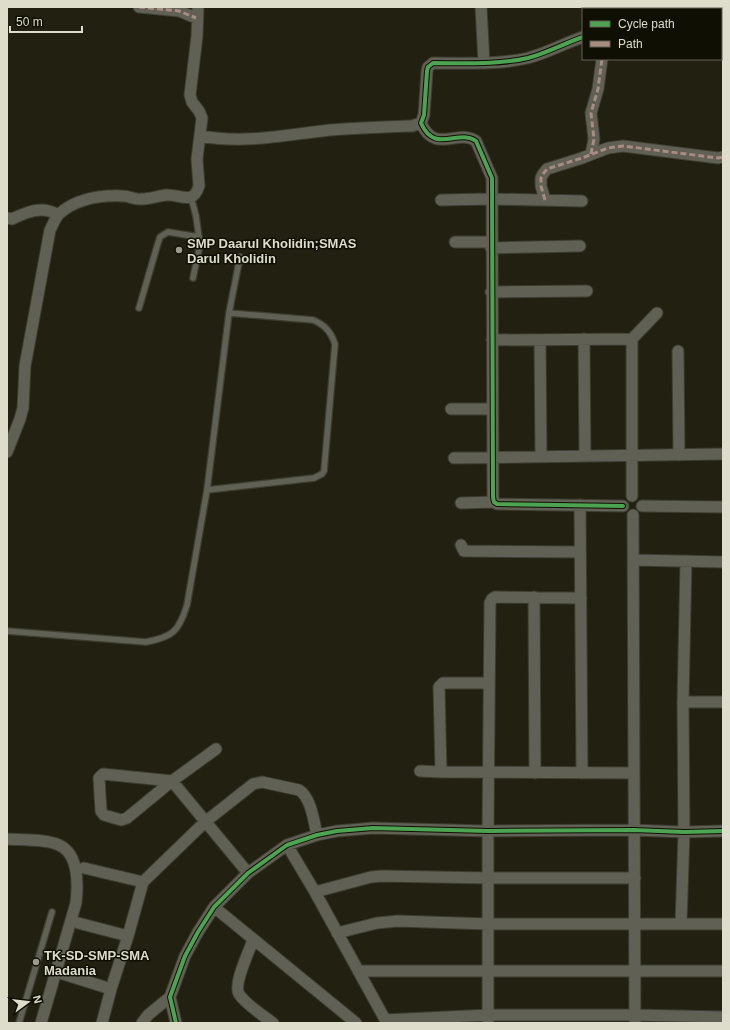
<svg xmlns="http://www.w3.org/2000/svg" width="730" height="1030" font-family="Arial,sans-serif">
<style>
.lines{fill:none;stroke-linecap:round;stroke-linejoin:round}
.service-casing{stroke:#3e3d32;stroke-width:8}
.minor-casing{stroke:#3e3d32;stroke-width:13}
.service{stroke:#606054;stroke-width:5.5}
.minor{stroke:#606054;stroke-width:11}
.quiet{stroke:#a88b81;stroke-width:3;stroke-dasharray:6 3;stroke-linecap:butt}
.cycleway-casing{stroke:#100f04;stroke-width:6}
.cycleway{stroke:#4ca352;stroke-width:4}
.poi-dot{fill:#9c9b8b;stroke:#100f04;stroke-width:1.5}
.labels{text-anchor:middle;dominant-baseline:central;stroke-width:3;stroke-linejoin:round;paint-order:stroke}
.poi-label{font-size:13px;font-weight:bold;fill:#deddcc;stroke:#100f04;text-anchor:start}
</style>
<rect width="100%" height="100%" fill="#222111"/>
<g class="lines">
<g class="service-casing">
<path id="service" d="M191 197 196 216 200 245 193 278
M139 308 158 243 160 237 168 232 199 237
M207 490 314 478 322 474 324 471 335 344C331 332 325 325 313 320L229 313
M7 631 146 642C173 637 179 631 187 605L207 490 229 313 240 257
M19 1023 52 912"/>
</g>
<g class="minor-casing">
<path id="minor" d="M139 7 179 11 196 18
M481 7 484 63
M721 32H723
M583 37C565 43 547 53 528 58 497 65 465 63 433 63L428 67 427 71 424 115 421 123C435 155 458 128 476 141L492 178 493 497 494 502 497 504 623 506
M200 136C246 144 284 135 330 130 357 128 385 127 412 126L421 123
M591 154 594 139 591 113 598 89 602 59
M441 200 491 199 582 201
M545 200 541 186V178L543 174 547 169 582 158 608 148 623 146 718 158 723 157
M7 218 12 219C27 212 42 205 58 215
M455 242H491
M491 248 580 246
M491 292 587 291
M584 339 585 456
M632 339 657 313
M492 340 632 339V496
M540 340 541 456
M678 351 679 455
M451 409H492
M7 452 20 419 23 408 25 366 50 230C53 225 55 218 59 214 76 199 101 195 123 196 130 196 135 200 141 199 149 199 158 196 166 195 180 194 193 206 199 186L197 159 202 118 199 111 192 102 190 95 197 36 198 7
M454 458 723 454
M461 503 494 502
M580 505 582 773
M642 506 723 507
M633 515 635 1023
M461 545 464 551 580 552
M633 560 723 562
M534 597 535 773
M489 683H443L439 687 441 772 634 773
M683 702H723
M216 749 172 781 127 818 121 820 104 815 101 811 99 778 103 774 172 781 248 873
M420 771 441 772
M7 839C21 840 47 839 59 845 79 854 78 885 76 903L41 1023
M287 845 315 892 387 1023
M84 868 143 882
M315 892 371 877 382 876 488 878H635
M214 907 356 1023
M78 923 128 936
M681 924 684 832 683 702 686 561
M337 933 377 923 398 921 488 924H723
M253 940C249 952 233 984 239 994 245 1004 264 1016 273 1023
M358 971H723
M63 974 111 989
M385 1020 488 1015H635L723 1017
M102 1023 111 989 128 936 143 882 205 822 253 784 262 782 299 790C311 797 314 822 317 835
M142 1023 148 1015 170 997
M176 1023 170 997 185 956 198 932 214 907 248 873 287 845 317 835 337 831 373 828 488 831 634 830 684 832 723 831
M488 1023V831L490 603 492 599 495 597 581 598"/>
</g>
<use href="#service" class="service"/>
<use href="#minor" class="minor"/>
<path class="quiet" d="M139 7 179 11 196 18
M591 154 594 139 591 113 598 89 602 59
M545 200 541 186V178L543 174 547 169 582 158 608 148 623 146 718 158 723 157"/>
<g class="cycleway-casing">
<path id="cycleway" d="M583 37C565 43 547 53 528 58 497 65 465 63 433 63L428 67 427 71 424 115 421 123C435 155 458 128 476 141L492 178 493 497 494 502 497 504 623 506
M176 1023 170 997 185 956 198 932 214 907 248 873 287 845 317 835 337 831 373 828 488 831 634 830 684 832 723 831"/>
</g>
<use href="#cycleway" class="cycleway"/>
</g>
<g class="poi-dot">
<circle cx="179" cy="250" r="4"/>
<circle cx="36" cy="962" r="4"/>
</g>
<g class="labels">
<g class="poi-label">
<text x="187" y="243">SMP Daarul Kholidin;SMAS<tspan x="187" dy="15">Darul Kholidin</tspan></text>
<text x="44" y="955">TK-SD-SMP-SMA<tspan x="44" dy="15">Madania</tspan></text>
</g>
</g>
<rect width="730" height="1030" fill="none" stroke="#deddcc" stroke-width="16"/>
<rect x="582" y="8" width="140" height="52" fill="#100f04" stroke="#626154"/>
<rect x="590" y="21" width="20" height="6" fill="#4ca352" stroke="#626154"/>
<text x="618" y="28" font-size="12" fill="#deddcc">Cycle path</text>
<rect x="590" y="41" width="20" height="6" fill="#a88b81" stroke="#626154"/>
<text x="618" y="48" font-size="12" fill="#deddcc">Path</text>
<g transform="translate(28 1002) rotate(75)" stroke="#100f04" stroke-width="3" paint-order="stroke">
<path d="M0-3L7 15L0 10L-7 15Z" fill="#deddcc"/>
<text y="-6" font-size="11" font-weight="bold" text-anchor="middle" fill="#deddcc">N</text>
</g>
<path d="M10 26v6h72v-6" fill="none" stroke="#deddcc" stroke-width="2"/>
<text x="16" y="26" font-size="12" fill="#deddcc" stroke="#100f04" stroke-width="3" paint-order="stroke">50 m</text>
</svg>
